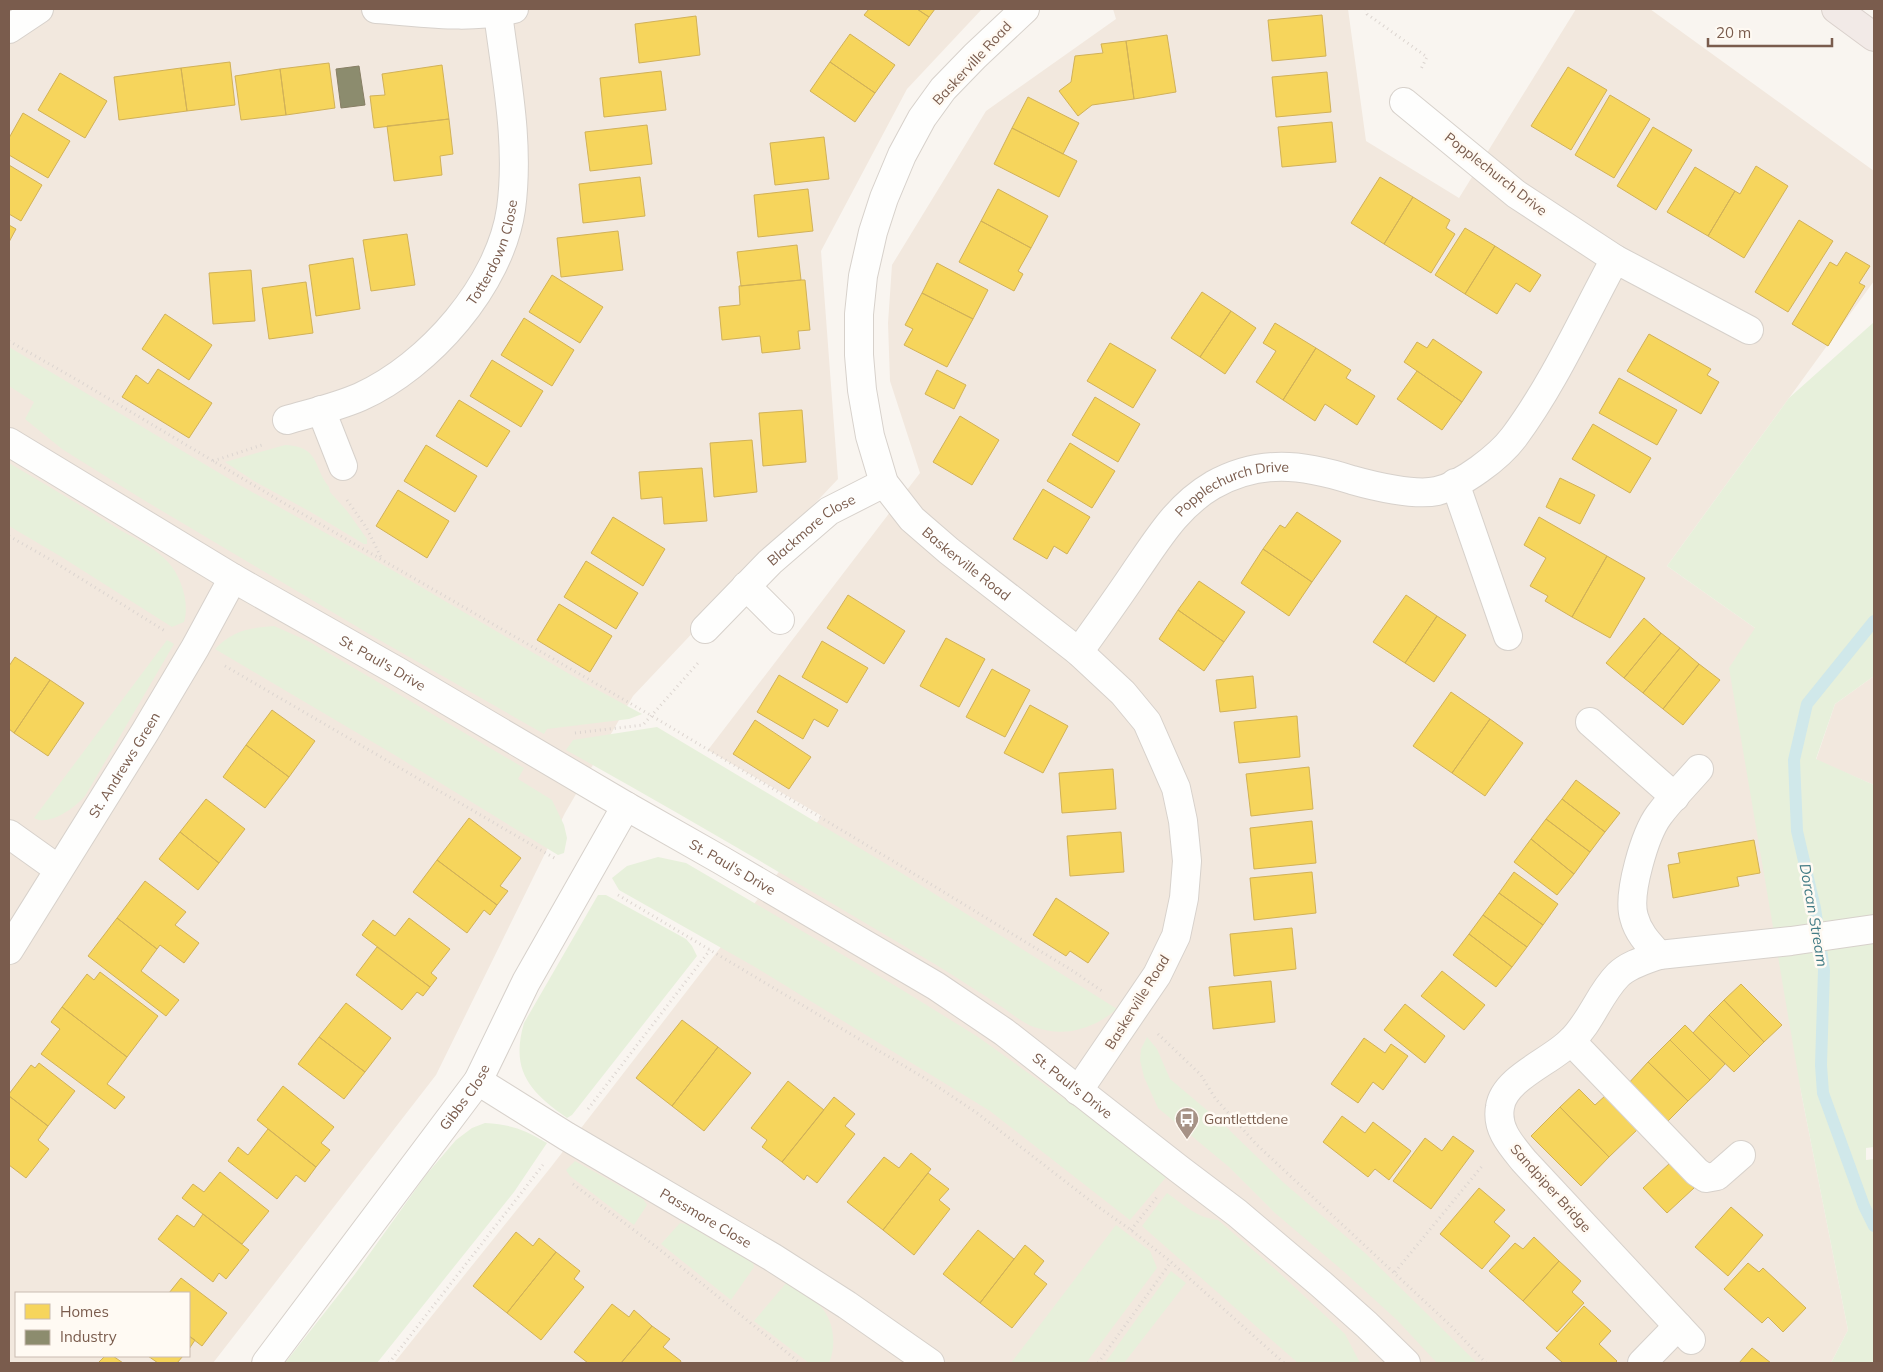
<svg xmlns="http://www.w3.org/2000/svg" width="1883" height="1372" font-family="Mulish,sans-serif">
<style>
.residential{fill:#f2e8de;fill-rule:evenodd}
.green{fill:#e7f0db}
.homes{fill:#f6d55c;stroke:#d1b158}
.industry{fill:#8c8c6e;stroke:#877e64}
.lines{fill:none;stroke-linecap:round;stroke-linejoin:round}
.stream{stroke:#d0e8ea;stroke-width:12}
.minor-casing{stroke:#d7d1cb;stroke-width:30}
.highway-casing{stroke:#dad1cc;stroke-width:30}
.path{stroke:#dcd5d0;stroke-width:3;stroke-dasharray:1 4;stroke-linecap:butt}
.minor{stroke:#fefefd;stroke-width:28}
.highway{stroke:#f2eae7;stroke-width:28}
.labels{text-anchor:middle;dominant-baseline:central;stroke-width:5;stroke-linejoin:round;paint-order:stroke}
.street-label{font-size:14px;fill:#7a5c4d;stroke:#fffaf3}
.poi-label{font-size:14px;fill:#7a5c4d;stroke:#fffaf3;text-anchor:start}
.water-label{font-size:15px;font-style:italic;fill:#437c86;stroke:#fffaf3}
</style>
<rect width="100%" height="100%" fill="#f9f5f0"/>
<path class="residential" d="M9 9H982L907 89 821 251 838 479 633 696 565 813 436 1075 213 1363H9ZM16 1293H189V1356H16Z
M1113 9H1348L1366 141 1459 198 1576 9H1650L1874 171V281L1667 566 1755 628 1801 1092 1848 1330 1831 1363H394L551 1167 822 816 708 750 920 473 890 381 888 323 892 265 986 111 1116 19Z
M1874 676V785L1816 760 1835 704Z"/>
<path class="green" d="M1874 322V676L1835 704 1816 759 1874 785V1147L1866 1148V1160L1874 1159V1363H1831L1848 1330 1801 1092 1729 668 1755 628 1667 566 1789 398Z
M9 347 236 483 392 570 583 682 642 714 629 719 547 729 544 734 376 638 142 499 62 449 25 419 34 402 9 386Z
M285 445C321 447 312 466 329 487L330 492 347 511 367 539V544H364L309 511 254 481 225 462Z
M9 463C46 485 84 507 120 530 136 539 155 548 168 562 181 576 190 603 184 622L172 627 60 556 9 526Z
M274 626 308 641 524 768 518 779 552 800 564 825 567 838 564 853 558 855 393 754 215 649C233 630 249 628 274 626Z
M167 640 174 644 85 796C76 807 49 827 34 818Z
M657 727 903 874 1117 1009C1093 1029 1065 1038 1034 1027 1022 1023 1010 1012 999 1005 971 987 944 969 916 953 800 884 684 816 566 750L573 740Z
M658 857 686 863 899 988 978 1037 1101 1125 1167 1176 1130 1220 990 1111 755 967 619 890 612 878 627 866Z
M598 895H606L686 939 692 946 697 956 572 1115 567 1118C530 1092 510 1071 524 1023Z
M1147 1037 1157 1049 1170 1079 1221 1122 1284 1183 1365 1253 1477 1363H1437L1397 1320 1342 1270 1275 1213 1229 1167 1158 1108 1144 1077 1140 1060 1141 1049Z
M485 1123C513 1125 523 1129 547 1143L514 1192 377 1363H285L355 1274 426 1175 456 1140 472 1128Z
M575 1161 643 1199 647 1205 634 1225 570 1176 566 1170Z
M1167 1193C1184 1205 1197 1218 1218 1220L1275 1269 1345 1334 1360 1363H1298L1142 1226Z
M680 1223 686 1224 753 1263 754 1267 731 1300 661 1244Z
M1116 1225 1150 1251 1157 1268 1086 1363H1011Z
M1171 1271 1186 1283 1124 1363H1105Z
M787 1282C797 1289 809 1296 819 1305 834 1319 837 1345 829 1363H809L754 1321Z"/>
<path class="homes" d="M869 9H917L929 17 909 46 864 15Z
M917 9H935L929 17Z
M1322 15 1326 56 1272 61 1268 20Z
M696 16 700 55 639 63 635 24Z
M850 34 895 65 875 93 830 62Z
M1167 35 1176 92 1134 99 1126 41Z
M1126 41 1134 99 1092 105 1078 116 1059 91 1071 82 1075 56 1103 53 1101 44Z
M230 62 235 105 187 111 181 68Z
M830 62 875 93 855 122 810 91Z
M329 63 335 108 286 115 280 69Z
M442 65 449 119 374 128 370 96 385 95 382 74Z
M1568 67 1607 90 1571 150 1531 126Z
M181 68 187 111 119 120 114 77Z
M280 69 286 115 241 120 235 76Z
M661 71 666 110 604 117 600 78Z
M1327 72 1331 112 1276 117 1272 77Z
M60 73 107 101 85 138 38 110Z
M1610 95 1650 119 1614 178 1575 155Z
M1028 97 1079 123 1063 154 1012 128Z
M23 113 70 141 48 178 9 155V138Z
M449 119 453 154 440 156 442 175 394 181 387 126Z
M1332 122 1336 162 1282 167 1278 127Z
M647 125 652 164 590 171 585 132Z
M1653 127 1692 150 1656 210 1617 186Z
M1012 128 1077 161 1059 197 994 164Z
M824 137 829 179 775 185 770 143Z
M9 165 42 185 21 221 9 214Z
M1756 166 1788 186 1744 258 1708 236 1735 191 1740 194Z
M1695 167 1735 191 1708 236 1667 212Z
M640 177 645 216 583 223 579 184Z
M1380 177 1413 197 1384 244 1351 223Z
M808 189 813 231 758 237 754 195Z
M998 189 1048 216 1031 248 981 221Z
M1413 197 1450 220 1446 228 1455 234 1431 273 1384 244Z
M1799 220 1833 241 1788 312 1755 292Z
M981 221 1031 248 1018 271 1023 274 1014 291 959 262Z
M9 225 16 229 9 242Z
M1465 228 1495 246 1465 294 1435 275Z
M618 231 623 270 561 277 557 238Z
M407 234 415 285 371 291 363 240Z
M797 245 801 280 741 286 737 252Z
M1495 246 1541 275 1530 292 1516 283 1497 314 1465 294Z
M1846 252 1870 266 1859 283 1865 286 1828 346 1792 324 1830 262 1837 266Z
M353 258 360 309 316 316 309 265Z
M937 263 988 290 973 319 922 293Z
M251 270 255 321 213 324 209 273Z
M552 275 603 307 580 343 529 312Z
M801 280H805L810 330 798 331 800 349 762 353 760 336 722 340 719 307 740 305 739 286Z
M306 282 313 333 269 339 262 288Z
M1202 292 1231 311 1200 357 1171 338Z
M922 293 973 319 947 367 904 345 913 329 905 325Z
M1231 311 1256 328 1225 374 1200 357Z
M165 314 212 345 189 380 142 349Z
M524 318 574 350 552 386 501 355Z
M1275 323 1316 348 1283 400 1256 382 1276 351 1263 343Z
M1649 334 1711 369 1707 375 1719 382 1701 414 1627 371Z
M1433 339 1482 372 1462 402 1404 362 1417 342 1427 348Z
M1110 343 1156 370 1133 408 1087 381Z
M1316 348 1351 370 1346 378 1375 396 1357 425 1325 404 1315 421 1283 400Z
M492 360 543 391 521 427 470 396Z
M158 369 212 403 189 438 122 397 136 375 148 384Z
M937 370 966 385 954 409 925 394Z
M1417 371 1462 402 1442 430 1397 399Z
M1619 378 1677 410 1657 445 1599 413Z
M1095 397 1140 424 1118 462 1072 435Z
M459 400 510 431 487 467 436 436Z
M802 410 806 462 763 466 759 413Z
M960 416 999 440 972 485 933 462Z
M1593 424 1651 458 1630 493 1572 459Z
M752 440 757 492 714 497 710 443Z
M1070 443 1115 471 1092 508 1047 481Z
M426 445 477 476 455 512 404 481Z
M702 468 707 521 664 524 662 497 641 499 639 472Z
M1560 478 1595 495 1580 524 1546 507Z
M1043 489 1090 517 1067 554 1054 546 1047 559 1013 539Z
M398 490 449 521 427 558 376 526Z
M1297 512 1341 541 1312 582 1263 549 1280 525 1285 528Z
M613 517 665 549 643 586 591 553Z
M1539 517 1607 556 1572 617 1545 601 1548 596 1530 586 1546 558 1524 545Z
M1263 549 1312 582 1289 616 1241 583Z
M1607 556 1645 578 1610 638 1572 617Z
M586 561 638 593 616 629 564 597Z
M1199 581 1245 612 1224 642 1178 610Z
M848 595 905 631 884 664 827 628Z
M1406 595 1437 616 1405 663 1373 642Z
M559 604 612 636 590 672 537 640Z
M1178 610 1224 642 1204 671 1159 639Z
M1437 616 1466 635 1434 682 1405 663Z
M1644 618 1661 633 1624 678 1606 663Z
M1661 633 1680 648 1643 693 1624 678Z
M946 638 985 659 959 707 920 686Z
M822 641 868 668 847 703 802 677Z
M1680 648 1699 664 1663 709 1643 693Z
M15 657 50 680 14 733 9 729V666Z
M1699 664 1720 680 1683 725 1663 709Z
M992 669 1030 690 1005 737 966 717Z
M779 675 838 710 828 727 814 719 803 739 757 712Z
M1253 676 1256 708 1220 712 1216 680Z
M50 680 84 703 48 756 14 733Z
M1451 692 1490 719 1452 773 1413 746Z
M1030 705 1068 726 1043 773 1004 753Z
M272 710 315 741 289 777 246 745Z
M1297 716 1300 757 1239 763 1234 722Z
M1490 719 1523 743 1485 796 1452 773Z
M755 720 811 757 789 789 733 754Z
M246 745 289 777 265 808 223 777Z
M1309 767 1313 809 1251 816 1246 774Z
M1113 769 1116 809 1062 813 1059 773Z
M1576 780 1620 813 1605 832 1562 799Z
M206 799 245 829 219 863 180 832Z
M1562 799 1605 832 1590 852 1546 819Z
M469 818 521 858 500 886 508 891 497 905 437 860Z
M1546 819 1590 852 1574 874 1531 839Z
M1312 821 1316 863 1254 869 1250 828Z
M180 832 219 863 198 890 159 859Z
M1121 832 1124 872 1070 876 1067 836Z
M1531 839 1574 874 1557 895 1514 862Z
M1754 840 1760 873 1737 877 1739 886 1673 898 1668 865 1680 863 1678 853Z
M437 860 497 905 490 915 484 910 467 933 413 892Z
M1312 872 1316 913 1254 920 1250 878Z
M1514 872 1558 904 1543 925 1499 893Z
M145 881 186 912 175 925 199 943 184 963 160 945 157 949 117 918Z
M1499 893 1543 925 1527 947 1483 915Z
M1056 898 1109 933 1088 963 1070 951 1066 956 1033 935Z
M1483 915 1527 947 1512 967 1469 934Z
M117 918 157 949 141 971 179 1000 166 1016 88 956Z
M409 918 450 949 431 973 437 978 430 987 362 935 373 920 395 936Z
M1292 928 1296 969 1234 976 1230 934Z
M1469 934 1512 967 1496 987 1453 955Z
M377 947 430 987 423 996 417 992 402 1010 356 975Z
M1442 971 1485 1005 1464 1030 1421 996Z
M100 972 158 1016 127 1057 62 1007 87 974 94 980Z
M1271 981 1275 1022 1213 1029 1209 987Z
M1741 984 1782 1025 1764 1042 1724 1000Z
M1724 1000 1764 1042 1750 1056 1709 1015Z
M346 1003 391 1038 365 1072 319 1037Z
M1405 1004 1445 1036 1425 1063 1384 1030Z
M62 1007 127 1057 107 1084 125 1097 115 1109 41 1054 60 1029 51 1022Z
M1709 1015 1750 1056 1734 1072 1693 1033Z
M682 1020 718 1047 672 1106 636 1078Z
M1685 1025 1725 1064 1710 1080 1670 1040Z
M319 1037 365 1072 344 1099 298 1064Z
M1364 1038 1385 1053 1391 1044 1408 1056 1383 1090 1373 1082 1358 1103 1331 1084Z
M1670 1040 1710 1080 1688 1101 1648 1062Z
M718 1047 751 1073 704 1131 672 1106Z
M1648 1062 1688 1101 1665 1124 1627 1085Z
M39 1063 75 1091 48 1126 9 1096V1094L31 1065 35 1068Z
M788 1081 824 1110 782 1162 762 1147 767 1140 751 1128Z
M283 1086 334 1127 321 1143 330 1150 316 1167 257 1120Z
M1579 1089 1595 1105 1606 1095 1639 1128 1609 1157 1560 1107Z
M9 1096 48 1126 38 1140 49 1149 26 1178 9 1165Z
M834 1097 855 1114 845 1126 855 1134 817 1183 807 1175 804 1180 782 1162Z
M1560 1107 1609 1157 1581 1186 1531 1136Z
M1342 1116 1365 1133 1373 1122 1411 1151 1389 1180 1375 1169 1368 1177 1323 1142Z
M268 1129 316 1167 305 1182 296 1175 277 1199 228 1161 238 1147 248 1155Z
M1453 1136 1474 1151 1431 1209 1393 1181 1425 1138 1442 1151Z
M911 1153 931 1169 883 1230 847 1202 884 1157 899 1168Z
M1670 1163 1694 1188 1667 1213 1643 1188Z
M220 1172 269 1211 242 1244 182 1198 193 1184 204 1192Z
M928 1173 949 1189 939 1200 950 1209 914 1255 883 1230Z
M1479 1188 1505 1210 1494 1222 1510 1236 1482 1269 1440 1234Z
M1731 1207 1763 1235 1728 1276 1695 1247Z
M203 1214 249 1250 226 1279 219 1273 213 1282 158 1239 177 1215 194 1227Z
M978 1230 1014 1259 980 1303 943 1274Z
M516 1232 533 1246 539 1238 556 1252 507 1313 473 1286Z
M1534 1237 1559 1261 1523 1301 1489 1271 1515 1243 1523 1249Z
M1025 1245 1044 1261 1034 1274 1047 1284 1012 1328 980 1303Z
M556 1252 580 1271 574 1279 584 1287 541 1340 507 1313Z
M1559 1261 1581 1281 1572 1292 1584 1303 1557 1332 1523 1301Z
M1748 1263 1759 1272 1763 1268 1806 1308 1783 1332 1768 1317 1762 1323 1724 1289Z
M181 1278 227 1313 202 1346 189 1336V1293H169Z
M612 1304 629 1317 634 1310 652 1326 621 1363H588L574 1352Z
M1584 1306 1611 1331 1599 1344 1617 1361 1615 1363H1563L1546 1348Z
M652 1326 670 1339 663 1347 681 1361 680 1363H621Z
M189 1336 195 1340 189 1349Z
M1752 1348 1771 1363H1739Z
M105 1356H113L123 1363H98Z
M148 1356H183L177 1363H158Z"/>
<path class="industry" d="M359 66 365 105 341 108 336 69Z"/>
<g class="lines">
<path class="stream" d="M1874 621 1807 704 1794 760 1797 831 1815 908 1824 970 1821 1065 1823 1093 1864 1206 1874 1226"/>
<g class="minor-casing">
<g id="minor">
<path d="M376 9C421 12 469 20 514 9"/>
<path id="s1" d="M1025 9 975 56 943 89 922 118 902 155 884 198 873 232 863 276 859 314V355L862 390 870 436 884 483 912 519 949 551 1079 652 1123 693 1147 722 1176 788 1183 821 1187 861 1184 898 1176 936 1157 975 1078 1091"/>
<path d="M9 29 39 9"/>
<path d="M1615 259 1749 330"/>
<path d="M321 410 343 466"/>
<path id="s2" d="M287 420C311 413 337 407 360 397 429 366 500 285 511 209 520 143 506 77 498 13"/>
<path id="s3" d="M9 442 233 578 397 671 626 806 721 860 936 986 1004 1032 1179 1169 1237 1213 1321 1284 1367 1325 1406 1363"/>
<path d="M1455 483 1508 636"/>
<path d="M746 586 780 620"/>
<path id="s4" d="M705 629 770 562 829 511 884 483"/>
<path id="s5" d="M1079 652C1098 625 1117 599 1135 572 1158 539 1177 506 1213 485 1260 459 1302 464 1352 480 1373 486 1415 496 1437 491 1462 485 1499 457 1514 437 1554 383 1583 318 1615 259L1516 194 1404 102"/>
<path d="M1590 722 1675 797"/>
<path d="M9 834 58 869"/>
<path id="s6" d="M9 950 145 732 195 648 233 578"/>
<path d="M1659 955 1791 941 1874 929"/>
<path d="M1571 1041 1697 1172 1706 1178 1717 1176 1741 1155"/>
<path id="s7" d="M478 1081 566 1136 772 1257 847 1305 930 1363"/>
<path d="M1691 1340 1524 1161C1511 1145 1496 1129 1500 1107 1504 1078 1552 1061 1571 1041 1591 1022 1599 994 1618 975 1628 965 1645 960 1659 955 1649 944 1638 933 1634 917 1627 894 1645 834 1659 815 1671 799 1686 784 1699 769"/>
<path id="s8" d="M266 1363 478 1081 526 982 626 806"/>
<path d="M1642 1363 1678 1326"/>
</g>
</g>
<g class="highway-casing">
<path id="highway" d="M1836 9 1874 37"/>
</g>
<path class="path" d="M1366 9 1367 14 1427 57 1420 71
M9 341 79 381 282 502 652 716 893 861 1073 971 1102 991
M213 461 262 445
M347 500 366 527 382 559
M9 536 51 560 165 631
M225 666 556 859
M575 733 643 725 698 663
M618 895 926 1079 977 1113 1097 1206 1131 1230 1171 1262 1284 1363
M1158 1034 1201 1075 1215 1098 1256 1144 1451 1326 1486 1363
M588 1109 710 950
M573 1184 659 1249 800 1363
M1131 1230 1157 1197
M1395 1272 1483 1165
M389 1363 543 1165
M1098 1363 1171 1262"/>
<use href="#minor" class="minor"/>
<use href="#highway" class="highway"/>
</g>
<defs>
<g id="bus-pin" transform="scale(1.25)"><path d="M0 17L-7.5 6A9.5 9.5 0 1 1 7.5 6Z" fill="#a69286" stroke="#fffaf3"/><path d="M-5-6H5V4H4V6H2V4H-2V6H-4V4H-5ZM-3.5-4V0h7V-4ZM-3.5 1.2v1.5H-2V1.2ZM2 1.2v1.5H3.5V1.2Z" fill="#fff"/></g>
</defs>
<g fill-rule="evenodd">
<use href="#bus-pin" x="1187" y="1119"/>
</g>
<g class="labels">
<g class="street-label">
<text transform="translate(972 63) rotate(-47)">Baskerville Road</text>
<text transform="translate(1496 174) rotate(38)">Popplechurch Drive</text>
<text stroke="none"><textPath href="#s2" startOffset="279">Totterdown Close</textPath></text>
<text stroke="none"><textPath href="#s5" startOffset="232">Popplechurch Drive</textPath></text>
<text stroke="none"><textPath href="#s4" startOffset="146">Blackmore Close</textPath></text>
<text stroke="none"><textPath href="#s1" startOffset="646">Baskerville Road</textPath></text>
<text stroke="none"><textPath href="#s3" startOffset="434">St. Paul's Drive</textPath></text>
<text stroke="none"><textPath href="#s6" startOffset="218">St. Andrews Green</textPath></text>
<text stroke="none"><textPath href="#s3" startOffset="839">St. Paul's Drive</textPath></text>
<text transform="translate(1137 1002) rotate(-58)">Baskerville Road</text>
<text stroke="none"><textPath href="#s3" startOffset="1244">St. Paul's Drive</textPath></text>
<text stroke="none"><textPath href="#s8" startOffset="332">Gibbs Close</textPath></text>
<text transform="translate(1551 1188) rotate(48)">Sandpiper Bridge</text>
<text stroke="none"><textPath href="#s7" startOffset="266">Passmore Close</textPath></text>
</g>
<g class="poi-label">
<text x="1204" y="1119">Gantlettdene</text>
</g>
<g class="water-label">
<text transform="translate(1814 915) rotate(80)">Dorcan Stream</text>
</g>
</g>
<rect width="1883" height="1372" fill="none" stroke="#7a5c4d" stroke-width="20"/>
<rect x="15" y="1292" width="175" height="65" fill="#fffaf3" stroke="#cabbb1"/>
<rect x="25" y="1304" width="25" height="15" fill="#f6d55c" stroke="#cabbb1"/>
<text x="60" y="1317" font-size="15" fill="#7a5c4d">Homes</text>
<rect x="25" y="1330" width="25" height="15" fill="#8c8c6e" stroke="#cabbb1"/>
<text x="60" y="1342" font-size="15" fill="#7a5c4d">Industry</text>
<path d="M1708 38v8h124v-8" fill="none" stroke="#7a5c4d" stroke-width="2.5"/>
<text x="1716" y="38" font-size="15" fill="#7a5c4d" stroke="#fffaf3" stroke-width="4" paint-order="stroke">20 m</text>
</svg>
